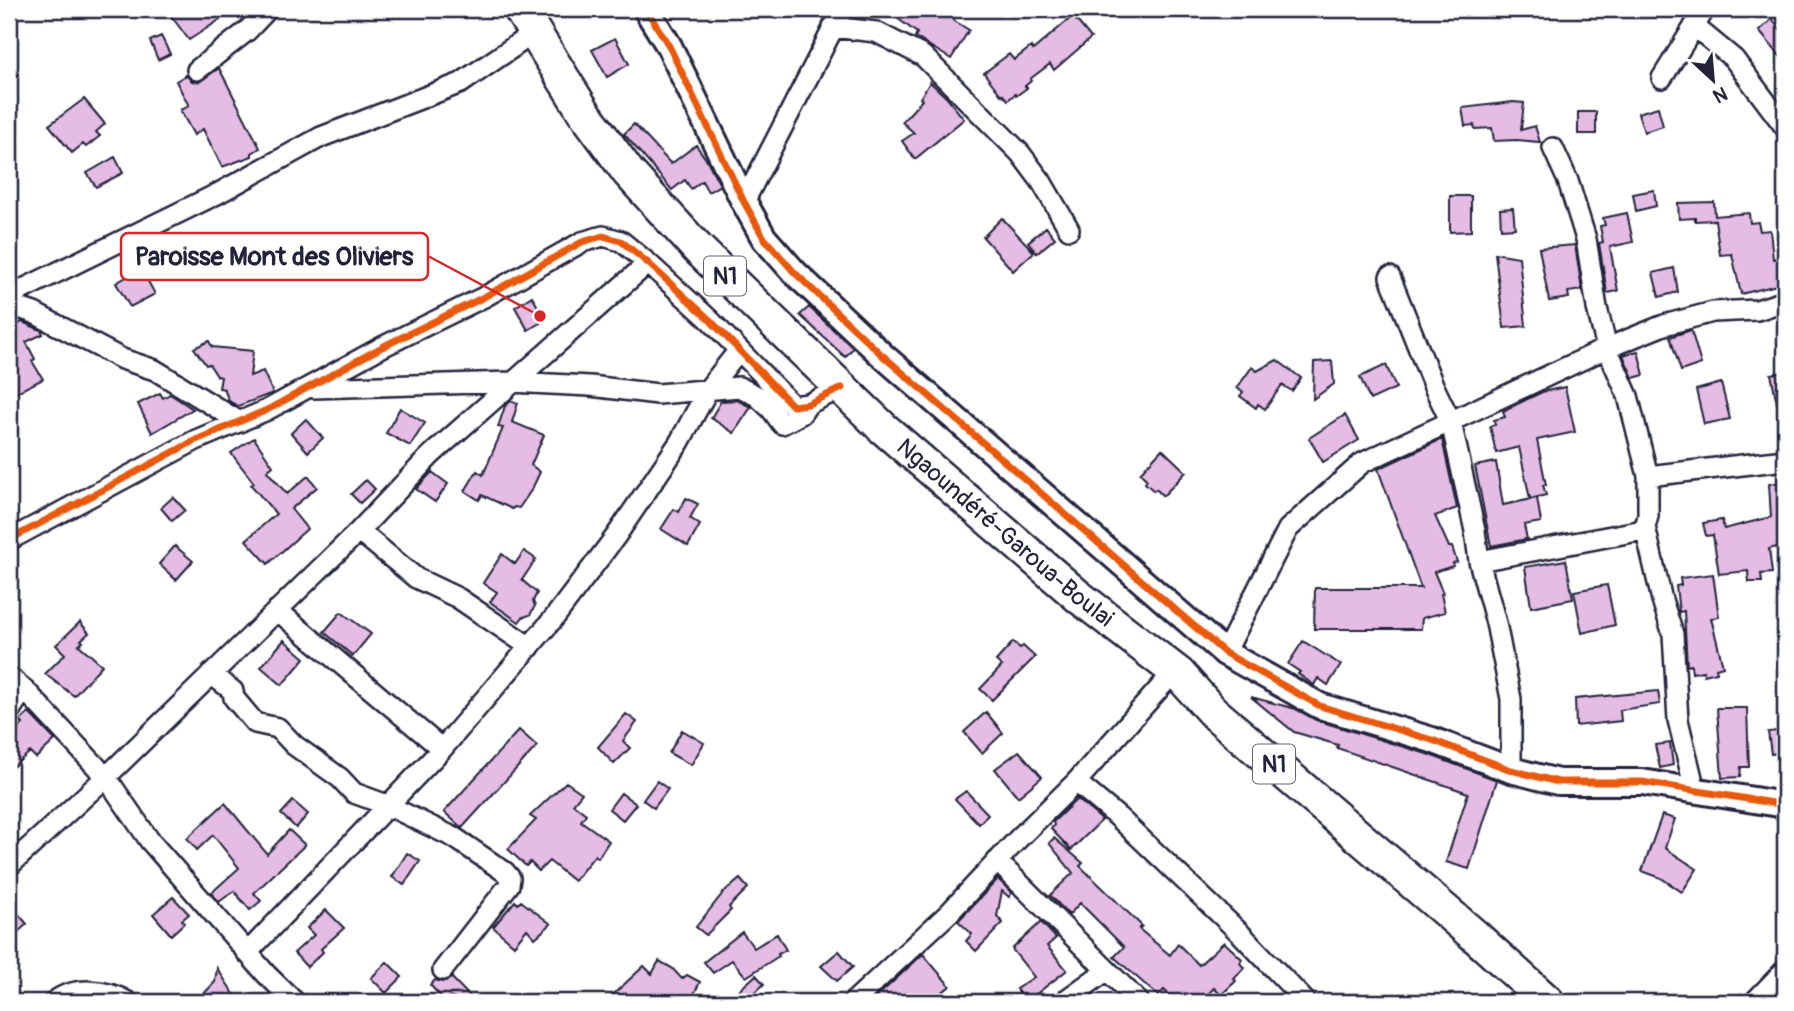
<svg xmlns="http://www.w3.org/2000/svg" width="1794" height="1011" font-family="Pangolin,sans-serif">
<style>
.building{fill:#e4bce4;stroke:#22223b;stroke-width:2}
.lines{fill:none;stroke-linecap:round;stroke-linejoin:round}
.minor-casing{stroke:#22223b;stroke-width:24}
.tertiary-casing{stroke:#22223b;stroke-width:30}
.trunk-casing{stroke:#22223b;stroke-width:37}
.minor{stroke:#fff;stroke-width:19}
.tertiary{stroke:#fff;stroke-width:24}
.trunk{stroke:#fff;stroke-width:32}
.cycleway-casing{stroke:#fff;stroke-width:11}
.cycleway{stroke:#e8590c;stroke-width:7}
.labels{text-anchor:middle;dominant-baseline:central;stroke-width:6;stroke-linejoin:round;paint-order:stroke}
.shield{fill:#fff;stroke:#646476;stroke-width:2}
.shield-label{font-size:23px;font-weight:bold;fill:#22223b}
.street-label{font-size:24px;fill:#22223b;stroke:#fff}
.leader{fill:none;stroke:#d62828;stroke-width:2.5}
.callout-dot{fill:#d62828;stroke:#fff;stroke-width:2.5}
.callout{fill:#fff;stroke:#d62828;stroke-width:2.5}
.callout-label{font-size:26px;text-anchor:middle;font-weight:bold;fill:#22223b}
</style>
<rect width="100%" height="100%" fill="#fff"/>
<filter id="ink" filterUnits="userSpaceOnUse"><feTurbulence type="fractalNoise" baseFrequency=".0143" numOctaves="2"/><feDisplacementMap in="SourceGraphic" scale="14" xChannelSelector="R" yChannelSelector="G"/><feConvolveMatrix kernelMatrix="1 2 1 2 8 2 1 2 1" color-interpolation-filters="sRGB"/></filter>
<g filter="url(#ink)">
<path class="building" d="M166 9H218L224 17 189 40Z
M885 9H961L953 20 969 30 951 59 915 37 917 33Z
M1073 16 1091 38 1054 70 1050 64 1030 79 1031 81 1025 86 1027 88 1016 96 1015 94 1008 100 1002 94 1001 95 984 73 1009 54 1014 60 1031 47 1033 50Z
M1772 19 1785 35V62L1759 31Z
M161 36 170 54 158 60 150 41Z
M615 38 629 64 607 77 592 50Z
M219 68 260 148 252 153V156L222 167 203 129 194 135 180 110 189 106 176 81 186 75 192 81 199 82Z
M930 82 947 98 964 119 915 159 902 141 914 133 902 122 922 100 920 98Z
M84 99 105 124 96 132 100 136 86 147 83 144 72 153 49 125Z
M1513 102 1524 103 1521 130 1535 126 1540 142 1517 140 1494 141 1492 128 1475 129 1474 125 1465 126 1462 108Z
M1658 107 1663 126 1644 132 1638 113Z
M1578 112H1596V134H1578Z
M634 124 671 164 696 145 708 162 720 185 708 192 702 181 691 189 685 180 672 190 624 134Z
M115 157 123 173 96 187 87 173Z
M1654 190 1656 206 1636 211 1633 194Z
M1450 196H1471V231L1450 232Z
M1714 202 1715 216 1749 213 1750 223 1758 222 1760 231 1770 230 1773 259 1785 256V283L1741 294 1732 254 1720 255 1715 220 1695 221V218L1679 219 1678 203Z
M1513 208 1515 228 1501 229 1500 209Z
M1627 213 1633 242 1610 247 1618 291 1607 293 1599 243 1603 242 1600 226 1605 225 1603 218Z
M1002 218 1034 252 1013 271 983 237Z
M1046 227 1055 238 1037 253 1028 242Z
M1575 245 1582 290 1568 292 1569 298 1549 301 1539 248Z
M1495 253 1519 257 1526 326 1504 328Z
M1674 268 1678 292 1659 297 1653 273Z
M135 272 137 277 144 274 155 294 130 307 116 283Z
M532 296 545 320 528 330 515 307Z
M809 307 853 348 845 357 800 315Z
M22 322 41 330 43 334 26 342 35 359 32 361 43 379 9 396V329Z
M1691 330 1701 364 1681 371 1670 337Z
M209 341 212 347 253 351 250 376 263 371 273 393 238 406 229 401 224 389 219 388 221 377 217 376 209 364 206 365 194 348Z
M1638 351 1644 375 1633 378 1623 355Z
M1277 360 1301 378 1292 391 1282 385 1265 409 1258 404 1256 408 1240 396 1243 392 1237 388 1252 367 1257 371Z
M1332 361 1334 384 1313 399 1314 362Z
M1386 365 1396 388 1370 400 1360 377Z
M1784 372 1785 413H1779L1771 374Z
M1721 383 1730 419 1704 424 1696 390Z
M1565 387 1575 432 1537 440 1546 485H1543L1546 495 1530 499 1519 447 1496 453 1490 426 1495 425 1494 420 1505 417 1503 411 1542 392Z
M160 393 163 398 170 394 193 409 152 433 138 404Z
M737 400 751 407 734 433 711 418 721 401Z
M511 401 518 403 512 422 544 435 531 465 540 472 532 489 519 508 514 507 512 509 482 495 479 500 465 491 477 471 483 475 503 428 498 427 505 406Z
M400 408 425 423 410 446 386 433Z
M1345 415 1359 440 1323 462 1309 438Z
M306 419 323 438 308 452 291 433Z
M254 438 273 466 267 471 287 494 308 476 317 487 291 509 307 529 268 564 246 540 276 514 251 485 254 483 231 453Z
M1442 439 1457 508 1435 516 1449 547H1452L1457 562 1453 563V566L1434 572 1443 593 1441 594 1445 612 1422 618 1421 629H1314L1315 588H1421L1378 469Z
M1162 449 1186 472 1163 496 1156 489 1154 491 1145 483 1147 480 1140 473Z
M1496 462 1503 505 1537 498 1541 522 1524 525 1527 539 1491 546 1475 466Z
M432 472 448 484 435 502 416 489Z
M366 480 375 489 360 503 351 494Z
M1781 482 1785 503V545L1769 549 1772 573 1761 574 1762 582H1749L1748 571 1719 574 1713 535 1706 536 1703 523 1722 520 1724 529 1771 517 1769 484Z
M173 497 185 510 172 521 161 508Z
M686 498 698 504 690 518 700 525 688 546 661 529 674 509 679 512Z
M175 546 193 561 176 580 159 564Z
M524 551 536 559 522 580 537 593 533 601 535 606 530 615 523 617 519 622 490 602 497 592 483 583 502 554 515 564Z
M1566 560 1573 599 1531 607 1525 567Z
M1713 574 1719 617 1711 618 1723 666 1716 668 1717 672 1704 675 1703 671 1692 673 1691 665 1687 666 1684 611 1679 612 1676 586 1681 585 1680 578Z
M1607 585 1615 625 1582 633 1574 591Z
M341 612 371 634 353 656 324 632Z
M80 622 89 633 81 640 83 642 79 645 102 665 74 696 45 674 65 654 56 645Z
M284 640 305 658 282 685 261 667Z
M1303 641 1341 665 1328 685 1318 678 1314 685 1298 674 1300 672 1288 664Z
M1013 642 1020 648 1023 646 1035 657 992 700 980 689 1002 666 996 661Z
M1658 691 1660 704 1620 710 1621 721 1576 726 1575 699Z
M1251 697 1296 709 1316 720 1427 754 1497 780 1469 869 1446 862 1468 793 1337 748 1338 745 1294 732Z
M1717 708H1747L1749 767H1741L1740 777 1722 778Z
M986 712 1003 733 982 753 964 732Z
M29 713 55 740 36 758 30 752 9 770V746L18 737 14 733 23 724 20 721Z
M626 714 637 722 623 741 630 748 614 764 598 747Z
M519 730 537 746 462 828 444 812Z
M682 730 704 743 691 765 669 753Z
M1785 730V752L1771 754 1768 732Z
M1670 743 1673 765 1660 768 1655 745Z
M1019 751 1042 777 1018 797 995 769Z
M657 781 668 789 654 808 643 800Z
M566 782 582 793 573 804 586 814 581 821 609 841 598 858 595 855 574 881 549 861 539 871 530 862 526 866 508 849 536 820 530 816Z
M966 791 988 814 979 824 955 799Z
M621 793 636 804 623 820 609 809Z
M1077 799 1102 820 1071 850 1051 829 1054 825 1053 822Z
M293 801 308 814 296 828 281 814Z
M225 803 267 854 289 830 305 845 254 893 261 901 250 910 234 891 219 902 211 893 239 868 213 835 197 850 187 838Z
M1662 815 1675 819 1665 848 1697 869 1682 892 1661 878 1642 871Z
M1054 838 1083 863 1080 866 1142 926 1139 929 1170 955 1178 944 1199 965 1224 942 1242 959 1240 963 1244 968 1234 979 1236 981 1221 995 1214 988 1200 1002H1177L1164 990 1158 996 1114 957 1124 947 1080 903 1069 915 1050 895 1073 873 1049 843Z
M407 853 420 861 404 885 392 877Z
M740 879 748 888 729 907 731 910 706 935 696 927 723 893Z
M998 879 1012 893 1009 897 1002 891 997 916 1003 923 976 951 966 941 972 934 958 921Z
M173 897 189 914 182 920 184 923 171 935 153 914Z
M515 901 518 904 521 901 551 924 535 938 527 929 514 945 493 927Z
M9 903 27 924 9 940Z
M326 910 344 928 321 949 323 952 307 967 294 953 314 935 307 928Z
M1041 922 1056 938 1047 946 1067 970 1026 1002 1016 989 1034 977 1012 949Z
M742 932 754 948 777 934 786 950 778 954 779 956 746 977 732 960 713 973 704 962Z
M839 951 853 967 837 981 821 966Z
M923 954 950 986 930 1002H871Z
M659 961 672 968 682 979 687 975 700 982 690 1002 679 996 678 1001 673 998 671 1002 660 997 658 1002H605L644 966 652 974Z
M387 962 402 977 386 993 371 978Z
M217 968 239 1002H196L215 982Z
M756 975 764 984 746 1001 737 992Z
M452 978 475 1002H466L449 997 445 1001 430 985 435 980 442 982Z"/>
<g class="lines">
<g class="minor-casing">
<path id="minor" d="M1694 26 1734 59 1785 127
M833 27 876 32 923 56 1020 153 1041 181 1069 229
M197 70 247 31 268 9
M1662 78 1705 9
M1553 148 1568 181 1586 239 1597 308 1607 348 1628 396 1648 476
M744 202 843 9
M1390 277 1434 387 1451 422 1475 531 1479 561 1496 623 1511 699V770
M9 302 13 294 217 194 321 137 461 83 535 32
M9 310 19 308 34 313 122 359 155 370 240 422
M314 388 511 382 590 386 658 394 739 387 757 396 771 409 782 424 801 414 808 404
M1645 527 1662 600 1673 634 1678 720 1695 790
M359 531 416 578 458 598 530 647
M9 540 196 440 267 410 382 347 484 297 582 242 603 236 621 241 648 263 710 320 793 406 808 404 842 388
M1479 561 1638 531 1645 527 1648 516V476L1785 460
M277 610 442 749
M1225 653 1288 529 1362 463 1607 348 1664 325 1713 312 1757 310 1785 301
M211 674 233 691 234 698 255 723 278 728 294 745 340 778 354 793 387 805 455 838 505 872 510 878 509 885 443 970
M9 677 24 689 106 777 150 841 267 975 295 1002
M9 712 24 689
M1076 782 1118 817 1240 933 1306 1002
M997 861 1139 1002
M9 866 106 777 359 531 431 455 648 263
M247 953 442 749 554 618 616 536 679 443 709 388 739 350
M54 1002C74 986 106 989 128 1002
M853 1002 949 913 1018 839 1076 782 1166 681 1179 674
M1063 1002 1106 971
M1754 1002 1785 970"/>
</g>
<g class="tertiary-casing">
<path id="tertiary" d="M646 9 669 46 744 202 764 238 795 273 882 355 1225 653 1320 706 1432 740 1511 770 1558 782H1642L1785 805"/>
</g>
<g class="trunk-casing">
<g id="trunk">
<path id="s1" d="M520 9 584 112 628 172 698 249 883 428 1079 597 1179 674 1212 711 1475 936 1548 1002"/>
</g>
</g>
<use href="#minor" class="minor"/>
<use href="#tertiary" class="tertiary"/>
<use href="#trunk" class="trunk"/>
<g class="cycleway-casing">
<path id="cycleway" d="M646 9 669 46 744 202 764 238 795 273 882 355 1225 653 1320 706 1432 740 1511 770 1558 782H1642L1785 805
M9 540 196 440 267 410 382 347 484 297 582 242 603 236 621 241 648 263 710 320 793 406 808 404 842 388"/>
</g>
<use href="#cycleway" class="cycleway"/>
</g>
</g>
<g class="labels">
<g class="shield">
<rect x="704" y="256.5" width="42" height="39" rx="5"/>
<rect x="1253" y="744.5" width="42" height="39" rx="5"/>
</g>
<g class="shield-label">
<text x="725" y="276">N1</text>
<text x="1274" y="764">N1</text>
</g>
<g class="street-label">
<text stroke="none"><textPath href="#s1" startOffset="718">Ngaoundéré-Garoua-Boulai</textPath></text>
</g>
</g>
<path class="leader" d="M540 316L428 256"/>
<circle class="callout-dot" cx="540" cy="316" r="7"/>
<rect class="callout" x="121" y="233" width="307" height="47" rx="7"/>
<g class="callout-label">
<text x="274" y="265">Paroisse Mont des Oliviers</text>
</g>
<rect width="1794" height="1011" fill="none" stroke="#fff" stroke-width="35"/>
<rect x="18" y="18" width="1759" height="976" fill="none" stroke="#22223b" stroke-width="2.5" filter="url(#ink)"/>
<g transform="translate(1713 80) rotate(154)" stroke="#ffffff" stroke-width="5" paint-order="stroke">
<path d="M0-5L12 26L0 18L-12 26Z" fill="#22223b"/>
<text y="-10" font-size="19" font-weight="bold" text-anchor="middle" fill="#22223b">N</text>
</g>
</svg>
